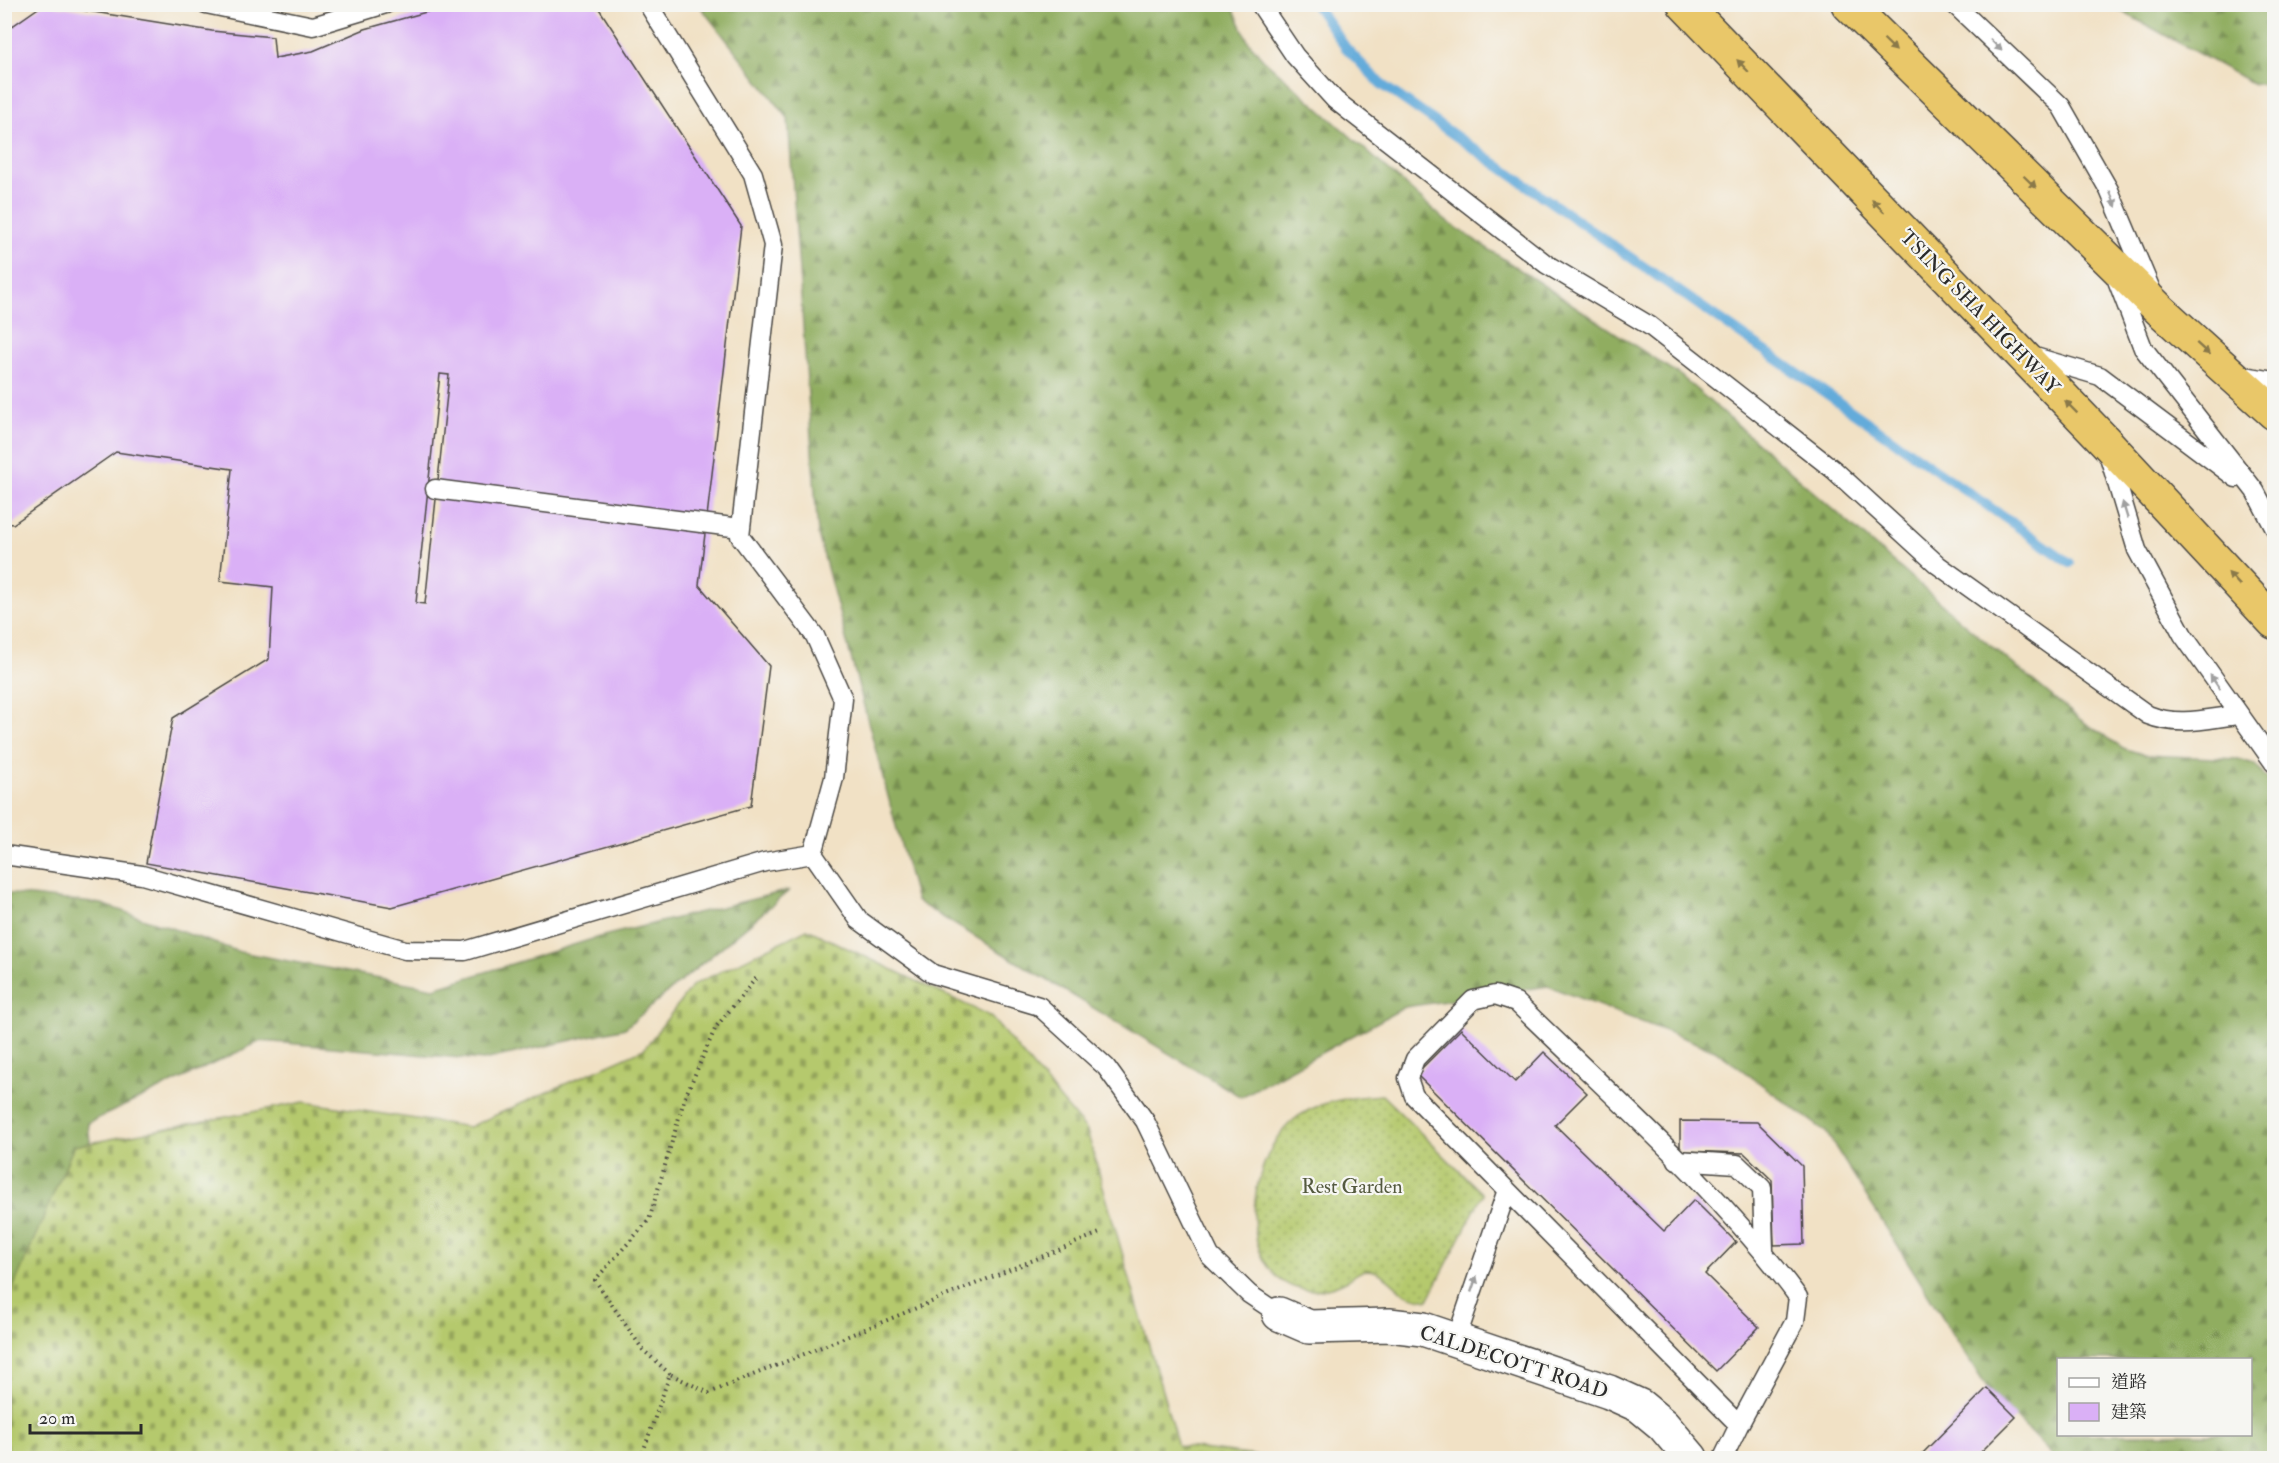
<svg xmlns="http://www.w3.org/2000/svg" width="2279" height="1463" font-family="'IM FELL Double Pica','Noto Serif TC',serif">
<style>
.grass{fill:url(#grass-dots);stroke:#707a4c;stroke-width:1.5}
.forest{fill:url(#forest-firs);stroke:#5e6c46;stroke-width:1.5;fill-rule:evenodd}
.cemetery{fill:url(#cemetery-stones);stroke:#707a4c;stroke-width:1.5}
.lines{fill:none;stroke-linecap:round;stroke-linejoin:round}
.stream{stroke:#63abda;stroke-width:10}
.building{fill:#dab0f6;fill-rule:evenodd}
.service-casing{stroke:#494642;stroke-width:21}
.minor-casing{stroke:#494642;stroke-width:36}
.motorway-casing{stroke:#494642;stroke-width:36}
.path{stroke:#494642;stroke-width:4;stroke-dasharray:1.5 4.5;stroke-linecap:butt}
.service{stroke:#fff;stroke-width:18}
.minor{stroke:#fff;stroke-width:33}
.motorway{stroke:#e9c769;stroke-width:33}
.oneway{fill:#8a794a}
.oneway2{fill:#a0a0a0}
.labels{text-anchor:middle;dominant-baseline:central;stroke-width:4.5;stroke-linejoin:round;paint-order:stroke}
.street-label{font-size:20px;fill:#2b2b2b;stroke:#f6f6f2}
.park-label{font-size:20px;fill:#545a3f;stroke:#f6f6f2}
</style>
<defs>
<pattern id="grass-dots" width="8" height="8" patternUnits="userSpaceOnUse" patternTransform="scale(1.5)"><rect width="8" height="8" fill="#b5c96d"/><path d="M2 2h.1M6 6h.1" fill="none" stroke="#93a35a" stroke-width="1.8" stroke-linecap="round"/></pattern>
<pattern id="forest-firs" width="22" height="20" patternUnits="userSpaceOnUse" patternTransform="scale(1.5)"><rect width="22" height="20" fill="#90ad60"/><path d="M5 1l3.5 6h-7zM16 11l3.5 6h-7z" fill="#768d4f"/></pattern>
<pattern id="cemetery-stones" width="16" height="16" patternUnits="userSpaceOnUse" patternTransform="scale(1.5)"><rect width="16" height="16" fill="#b5c96d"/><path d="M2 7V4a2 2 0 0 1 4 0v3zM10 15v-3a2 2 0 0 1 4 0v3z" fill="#93a35a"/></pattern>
</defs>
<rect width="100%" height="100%" fill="#f6f6f2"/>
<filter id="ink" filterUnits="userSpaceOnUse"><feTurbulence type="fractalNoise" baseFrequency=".0167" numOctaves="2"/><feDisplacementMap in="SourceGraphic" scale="12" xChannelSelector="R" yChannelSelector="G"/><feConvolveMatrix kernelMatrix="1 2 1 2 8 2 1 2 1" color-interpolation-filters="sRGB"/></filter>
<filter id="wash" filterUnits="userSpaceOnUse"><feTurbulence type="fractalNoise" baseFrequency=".008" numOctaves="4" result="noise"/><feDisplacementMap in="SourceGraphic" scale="24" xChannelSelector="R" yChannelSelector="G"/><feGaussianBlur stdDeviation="1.35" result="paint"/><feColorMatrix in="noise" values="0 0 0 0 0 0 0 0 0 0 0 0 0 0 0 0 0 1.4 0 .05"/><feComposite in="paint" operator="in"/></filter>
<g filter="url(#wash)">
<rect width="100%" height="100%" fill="#f1e1c5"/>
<path class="grass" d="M1382 1095 1483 1194 1428 1300C1421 1298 1412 1298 1406 1294 1394 1286 1384 1271 1368 1270 1359 1270 1355 1276 1348 1280 1325 1292 1297 1296 1276 1276 1237 1239 1255 1155 1291 1122 1316 1100 1351 1097 1382 1095Z"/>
<path class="forest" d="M699 5H1232L1248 41 1263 59 1446 221 1681 376 1962 622 2082 721 2123 748 2145 755 2238 759 2254 764 2274 786V1458H2055L1987 1388 1826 1132 1715 1050 1548 986 1405 1007 1241 1097 916 901 818 534 788 118ZM2058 1360H2250V1434H2058Z
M2110 5H2274V84H2254Z
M790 890 625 1028 484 1060 261 1041 88 1123 100 1235 5 1415V893L102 904 240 952 434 988 599 937Z"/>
<path class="cemetery" d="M807 929 990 1016 1087 1131 1178 1446 1272 1458H5V1307L74 1146 304 1102 469 1127 644 1049 693 985Z"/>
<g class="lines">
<path class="stream" d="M1315 4 1346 48 1381 84 2070 563"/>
</g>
<g id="blocks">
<path class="building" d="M44 4 212 31 273 37 275 58 313 51 365 29 455 4H596L741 226 699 585 769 666 751 806 392 907 146 863 173 718 269 659 273 587 220 581 232 469 116 452 13 524 4 523V32ZM440 374 449 375 425 604 416 603Z
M1461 1029 1515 1082 1544 1052 1587 1093 1555 1125 1664 1231 1694 1200 1736 1242 1705 1274 1759 1327 1716 1371 1416 1074Z
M1680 1121 1757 1122 1802 1166 1804 1244 1774 1245 1772 1180 1744 1153 1680 1151Z
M1987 1388 2016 1417 1975 1458H1918Z"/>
</g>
</g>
<g filter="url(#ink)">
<use href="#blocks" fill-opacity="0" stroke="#494642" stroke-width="1.5"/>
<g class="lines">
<g class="service-casing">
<path id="service" d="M206 4 313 26 386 4
M648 4 753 174 773 245 740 536 815 636 843 699 834 778 813 854
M1260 4 1295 56 1335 100 1546 264 1650 326 1834 470 1938 565 2148 715C2178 727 2206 719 2237 715
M1954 4 2061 106 2109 190 2152 292
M2115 275 2143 348 2255 491 2274 527
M2028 355 2100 376 2236 478
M2238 375 2274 381
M2108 453 2137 550 2183 635 2274 763
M435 489 740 528
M813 854 859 920 933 974 1039 1006 1106 1067 1145 1121 1210 1256 1249 1294 1279 1314
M4 855 142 875 405 950 465 951 765 862 813 854
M1495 995 1516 1002C1613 1097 1718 1188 1798 1297L1795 1321 1739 1425 1414 1096 1408 1078 1415 1059 1473 1000Z
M1677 1160 1737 1164 1762 1188 1764 1250
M1456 1340 1507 1190
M1723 1458 1739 1425"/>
</g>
<g class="minor-casing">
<path id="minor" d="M1279 1314 1309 1327 1389 1325 1423 1329 1609 1392 1640 1406 1663 1425 1691 1458"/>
</g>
<g class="motorway-casing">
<path id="motorway" d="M1684 4 2105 441 2274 622
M1848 4 2160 310 2274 413"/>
</g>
<path class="path" d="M670 1374 643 1350 595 1280 649 1220 685 1097 716 1027 757 977
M641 1458 670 1374 709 1393 1102 1232"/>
<use href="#service" class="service"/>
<use href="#minor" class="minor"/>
<use href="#motorway" class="motorway"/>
</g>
<defs><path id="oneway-solid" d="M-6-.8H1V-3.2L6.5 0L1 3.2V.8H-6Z" transform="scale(1.5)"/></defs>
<g class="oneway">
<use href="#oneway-solid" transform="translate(1890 45) rotate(44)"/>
<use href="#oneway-solid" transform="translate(1743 66) rotate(-134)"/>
<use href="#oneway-solid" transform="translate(2030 182) rotate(44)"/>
<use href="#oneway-solid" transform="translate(1878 206) rotate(-134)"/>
<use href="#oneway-solid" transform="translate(2203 349) rotate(42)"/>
<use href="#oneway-solid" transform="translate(2071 407) rotate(-135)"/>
<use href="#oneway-solid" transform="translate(2234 579) rotate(-133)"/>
</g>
<g class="oneway2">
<use href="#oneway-solid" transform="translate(1996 45) rotate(44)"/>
<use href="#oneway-solid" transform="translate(2113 199) rotate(67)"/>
<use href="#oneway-solid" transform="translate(2125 510) rotate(-107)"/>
<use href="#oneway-solid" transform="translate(2215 682) rotate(-124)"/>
<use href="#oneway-solid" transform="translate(1474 1284) rotate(-71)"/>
</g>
</g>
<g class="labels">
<g class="street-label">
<text transform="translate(1980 312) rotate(46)">TSING SHA HIGHWAY</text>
<text transform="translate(1514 1362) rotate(18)">CALDECOTT ROAD</text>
</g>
<g class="park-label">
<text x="1352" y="1186">Rest Garden</text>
</g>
</g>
<rect width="2279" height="1463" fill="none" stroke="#f6f6f2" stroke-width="24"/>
<rect x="2057" y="1358" width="195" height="78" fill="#f6f6f2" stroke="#a5a5a2" stroke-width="1.5"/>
<rect x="2069" y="1378" width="30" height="9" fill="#ffffff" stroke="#a5a5a2" stroke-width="1.5"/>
<text x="2111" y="1388" font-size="18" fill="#2b2b2b">道路</text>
<rect x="2069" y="1403" width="30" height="18" fill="#dab0f6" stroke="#a5a5a2" stroke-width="1.5"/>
<text x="2111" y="1418" font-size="18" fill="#2b2b2b">建築</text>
<path d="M30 1424v9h111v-9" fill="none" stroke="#2b2b2b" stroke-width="3"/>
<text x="39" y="1424" font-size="18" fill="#2b2b2b" stroke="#f6f6f2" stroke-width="4.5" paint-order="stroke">20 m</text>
</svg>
